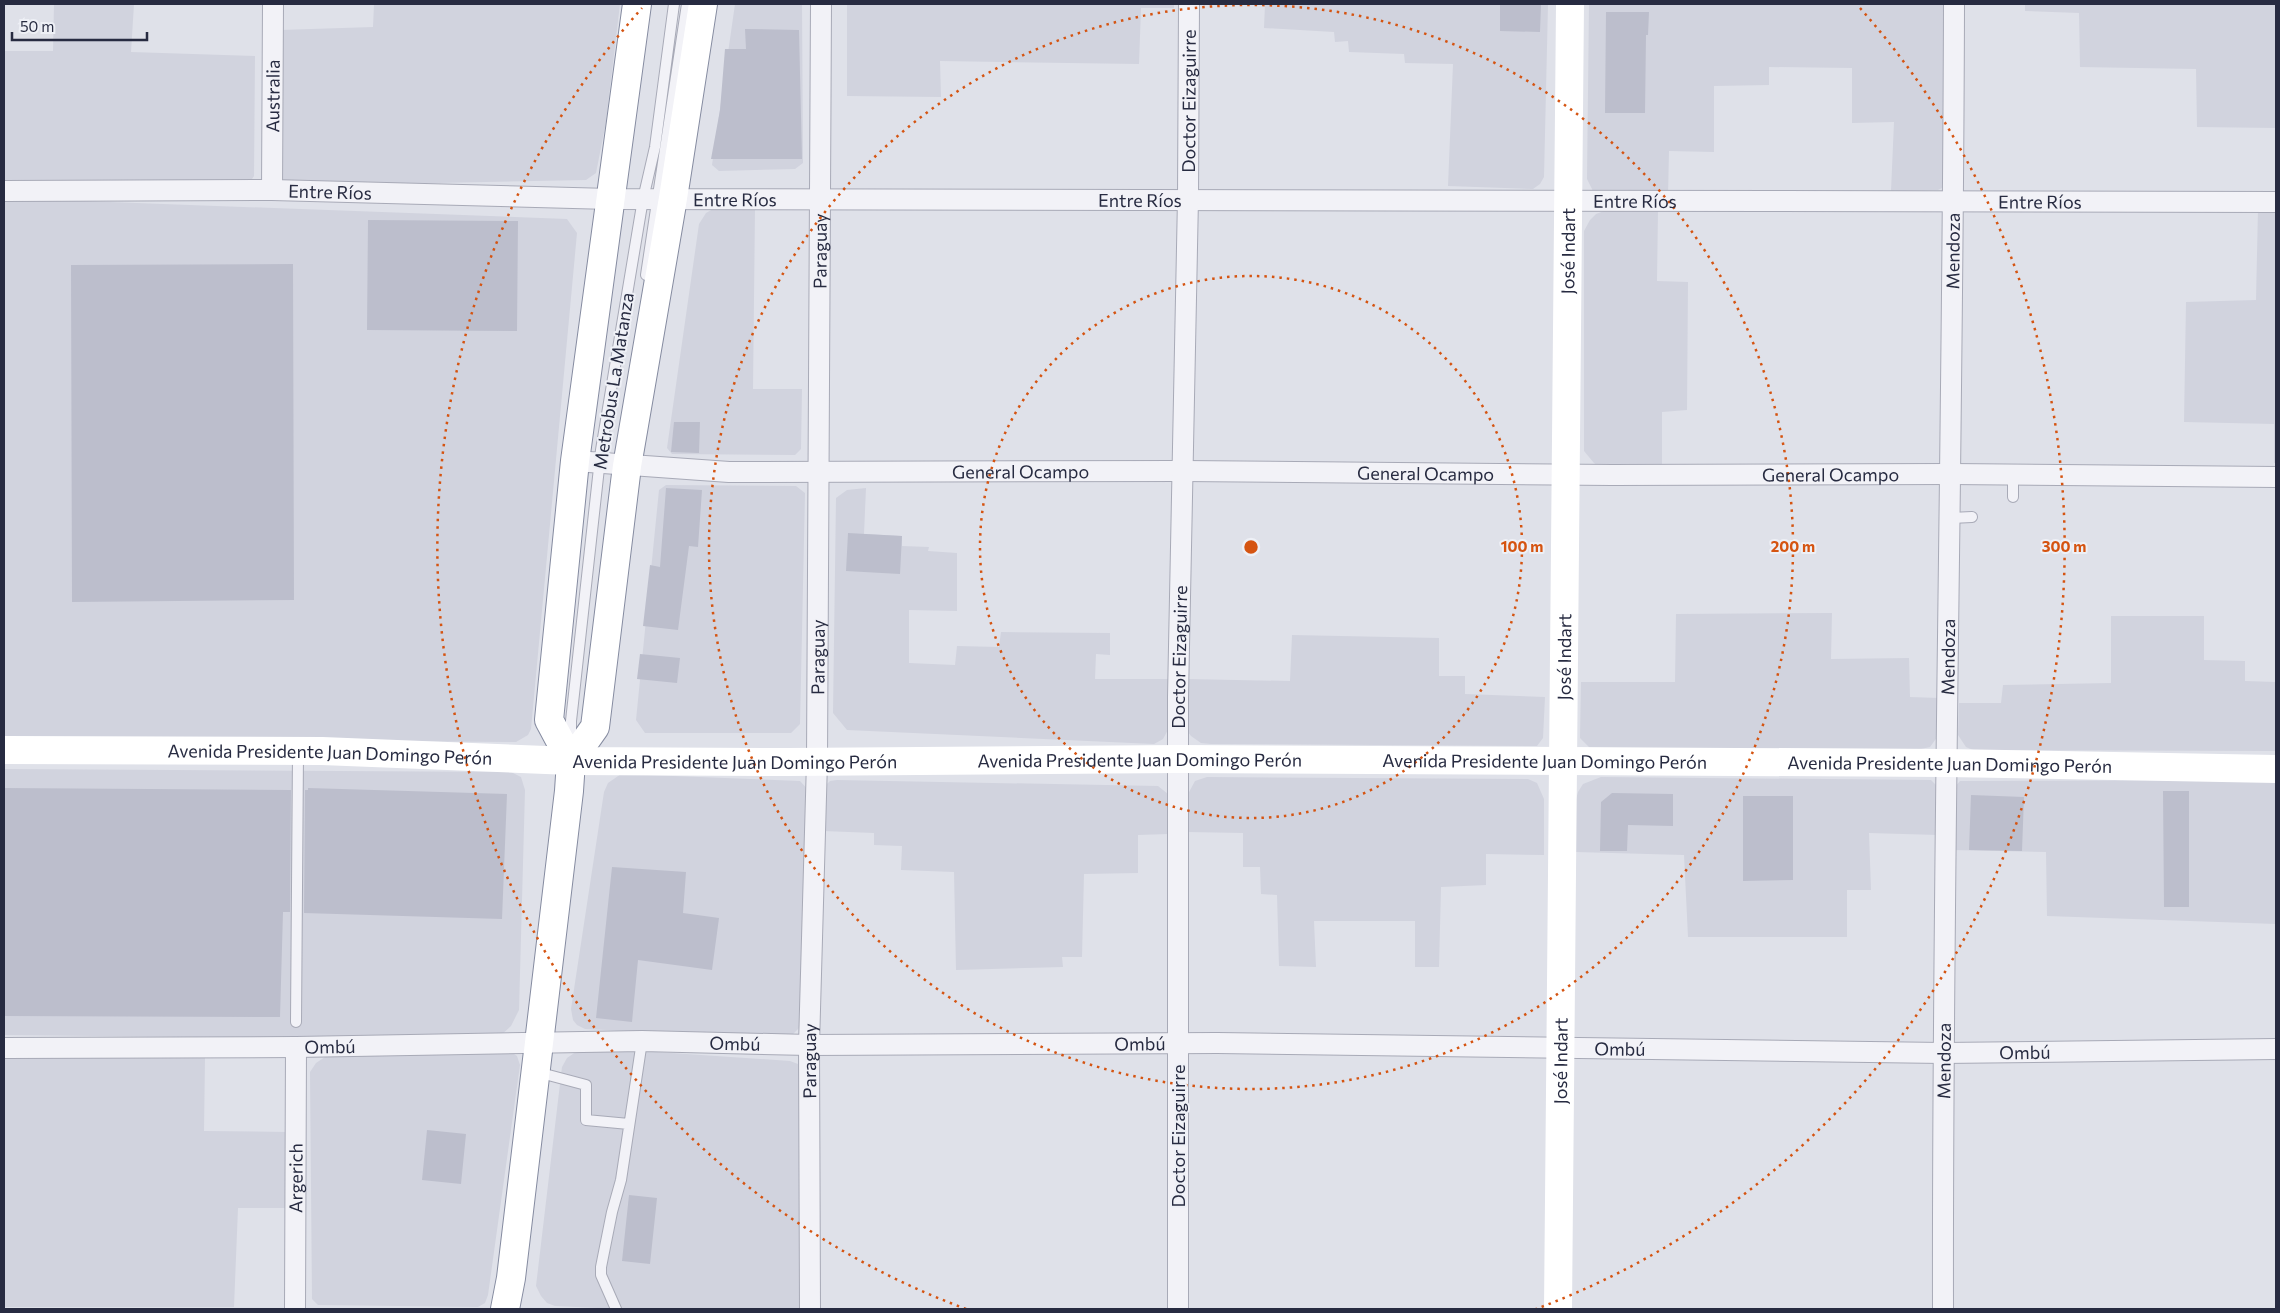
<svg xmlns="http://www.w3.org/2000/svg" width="2280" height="1313" font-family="Commissioner,sans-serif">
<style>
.built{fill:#d1d3de}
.building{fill:#bcbecc}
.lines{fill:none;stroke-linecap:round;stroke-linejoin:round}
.lane-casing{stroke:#a8aab7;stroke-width:12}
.street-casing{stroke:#a8aab7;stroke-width:22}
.highway-casing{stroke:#858ba0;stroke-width:30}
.lane{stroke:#f2f2f7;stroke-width:10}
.street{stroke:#f2f2f7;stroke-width:20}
.secondary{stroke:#fff;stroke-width:28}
.highway{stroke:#fff;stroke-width:28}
.ring{fill:none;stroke:#d55411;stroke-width:2.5;stroke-dasharray:2.5 5}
.labels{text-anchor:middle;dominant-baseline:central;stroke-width:4;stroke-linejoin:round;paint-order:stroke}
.street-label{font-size:18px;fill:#272b41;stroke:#eef0f6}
.centre{fill:#d55411;stroke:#eef0f6;stroke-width:2.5}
.ring-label{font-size:15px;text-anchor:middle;font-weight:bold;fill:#d55411;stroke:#eef0f6;stroke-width:4;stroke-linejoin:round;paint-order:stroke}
</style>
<rect width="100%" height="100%" fill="#dfe1e9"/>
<path class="built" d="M54 4H134L131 52 255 56 254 176 250 182H4V51H53Z
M374 4H620L606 122 596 173 586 180 292 186 284 181 278 176 280 30 373 27Z
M735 4H802L803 163 795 169 719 171 712 165Z
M847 4H1174V8H1141L1139 64 940 61 941 97 847 96Z
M1265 4H1548L1544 177 1540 184 1533 189 1448 186 1453 64 1405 63 1404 54 1349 52 1348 41 1335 42 1334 32 1264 28Z
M1589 4H1947L1944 187 1938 190 1891 191 1894 122 1852 123V68L1769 67V85L1714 86V152L1669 151 1668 196 1594 193 1587 179Z
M2025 4H2276V128L2197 127 2196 69 2080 67 2079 13 2025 11Z
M4 198 567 219 577 233 531 729 528 735 516 742 4 738Z
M713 209H755L753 389H802L801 449 795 455 672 454 667 448 699 224 706 213Z
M2258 209H2276V463H2274V424L2184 422 2186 302 2256 300Z
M1658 210 1657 281 1688 282 1687 410 1662 412V469L1600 467 1594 463 1584 451V231L1590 220 1596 214 1604 211Z
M666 485 796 486 805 493 800 724 791 733H645L636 720 659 490Z
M866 488 864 534 902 536V546L929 547 928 551 957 553V611L909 610V663L955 665 957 646 999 647 1001 632 1110 633V655L1096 654 1095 679H1171L1170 726 1163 739 1154 744 847 730 833 713 836 498 847 490Z
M1832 613 1831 659 1909 658 1910 697 1939 698 1938 736 1930 747 1921 749 1590 748 1580 738 1581 682H1675L1676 614Z
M2111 616H2204V660L2245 661V681L2276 682V751L1973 750 1966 747 1958 735 1959 703H2001L2003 685 2111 683Z
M1292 635 1439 638V676H1465V694L1545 697 1543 738 1537 746 1211 744 1201 743 1191 736 1188 732 1187 679 1290 681Z
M4 769 511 772 521 777 525 790 519 1010 511 1026 500 1036 479 1040 4 1035Z
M621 774 800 781 810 792 802 1021 799 1028 792 1035 783 1038 585 1029 577 1025 573 1020 571 1009 604 792 608 783Z
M1207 777 1528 779 1537 783 1544 799V855L1486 854V885L1441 887 1439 967H1415V921H1314L1316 967 1279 966 1277 895 1261 894 1260 867H1243V833L1187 832 1188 794 1195 781Z
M1601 777 1931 780 1936 785 1938 835 1869 833 1871 890H1847V937H1688L1684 855 1576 852 1575 803 1578 792 1583 784Z
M837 780 1158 786 1168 794V834L1138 835V873L1084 874 1082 957H1062L1063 967 956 970 954 872 901 870 902 846 874 845V833L823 831 822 789 830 781Z
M2276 780V924L2047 916 2046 852 1952 850 1954 788 1960 781Z
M583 1047 790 1061 798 1064 801 1072 803 1302 798 1309H619L555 1306 547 1303 541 1296 536 1286 562 1067 567 1058Z
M511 1052 517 1056 520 1065 488 1295 485 1303 478 1307 318 1305 312 1299 310 1072 316 1063 328 1055Z
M4 1057 205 1058 204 1131 288 1132 287 1208H238L234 1307H4Z"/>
<path class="building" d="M1500 4 1541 5 1540 32 1500 31Z
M1606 12H1649L1648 35H1646L1645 113H1605Z
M745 29 799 30 802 159H711L720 110 725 49H746Z
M368 220 518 221 517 331 367 330Z
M293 264 294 600 72 602 71 265Z
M674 422H700L699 453 671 452Z
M666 488 702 490 698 547 689 546 678 630 643 626 650 565 660 567Z
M848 533 902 536 900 574 846 571Z
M640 654 680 658 677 683 637 679Z
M4 788 291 790 290 912H283L280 1017 4 1016Z
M308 788 507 794 502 919 304 913 305 790H308Z
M2163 791H2189V907H2164Z
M1612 793 1673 794V826L1628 825 1627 851H1600L1601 802Z
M1971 795 2024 797 2022 851 1969 850Z
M1743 796H1793V880L1743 881Z
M612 867 686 872 683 913 719 918 712 970 638 960 632 1022 596 1018Z
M427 1130 466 1134 461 1184 422 1180Z
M629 1195 657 1198 650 1264 622 1261Z"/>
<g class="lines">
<g class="lane-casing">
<path id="lane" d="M646 275 687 4
M2013 475V497
M1951 518 1972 517
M571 745V721L601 450 643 199 655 147 674 4
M296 1022 298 753
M537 1072 586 1085V1120L629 1124
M616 1309 601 1275V1267L612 1212 621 1180 642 1041"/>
</g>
<g class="street-casing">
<g id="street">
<path id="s1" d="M272 190 273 4"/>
<path id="s2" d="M4 191 272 190 610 199 2276 202"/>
<path id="s3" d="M575 461 729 472 1183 471 1612 475 1951 474 2276 477"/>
<path id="s4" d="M4 1048 296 1047 642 1041 809 1045 1217 1043 1943 1053 2276 1049"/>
<path id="s5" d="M295 1309 296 1047"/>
<path id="s6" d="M810 1309 809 1045 817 761 821 4"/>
<path id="s7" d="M1178 1309V697L1188 198 1189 4"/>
<path id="s8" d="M1943 1309C1942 874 1953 439 1954 4"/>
</g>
</g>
<g class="highway-casing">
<path id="highway" d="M571 761 595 727 627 466 673 198 703 4
M505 1309 511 1278 569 791 571 761 549 720 575 461 637 4"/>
</g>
<use href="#lane" class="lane"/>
<use href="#street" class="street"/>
<g class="secondary">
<path id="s9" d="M4 750 322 751 571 761 788 762 1179 759 1947 763 2276 769"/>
<path id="s10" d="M1558 1309 1570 4"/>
</g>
<use href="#highway" class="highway"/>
</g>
<g class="ring">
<circle cx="1251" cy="547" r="271"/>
<circle cx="1251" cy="547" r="542"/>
<path d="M966 1309A813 813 0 0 1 642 8M1860 8A813 813 0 0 1 1536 1309"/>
</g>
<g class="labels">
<g class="street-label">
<text stroke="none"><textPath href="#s1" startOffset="94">Australia</textPath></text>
<text stroke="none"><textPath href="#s7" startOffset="1208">Doctor Eizaguirre</textPath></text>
<text stroke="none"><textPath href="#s2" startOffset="326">Entre Ríos</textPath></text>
<text stroke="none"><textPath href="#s2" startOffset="731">Entre Ríos</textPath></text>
<text stroke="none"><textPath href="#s2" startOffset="1136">Entre Ríos</textPath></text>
<text stroke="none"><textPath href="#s2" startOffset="1631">Entre Ríos</textPath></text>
<text stroke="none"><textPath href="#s2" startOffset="2036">Entre Ríos</textPath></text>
<text stroke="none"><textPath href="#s6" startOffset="1058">Paraguay</textPath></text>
<text stroke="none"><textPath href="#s10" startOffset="1058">José Indart</textPath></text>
<text stroke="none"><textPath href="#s8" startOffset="1058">Mendoza</textPath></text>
<text transform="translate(613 381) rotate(-81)">Metrobus La Matanza</text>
<text stroke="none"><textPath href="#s3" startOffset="446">General Ocampo</textPath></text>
<text stroke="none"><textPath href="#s3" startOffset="851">General Ocampo</textPath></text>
<text stroke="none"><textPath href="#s3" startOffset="1256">General Ocampo</textPath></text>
<text stroke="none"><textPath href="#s7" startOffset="652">Doctor Eizaguirre</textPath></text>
<text stroke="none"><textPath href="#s6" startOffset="652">Paraguay</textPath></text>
<text stroke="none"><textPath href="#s10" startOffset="652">José Indart</textPath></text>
<text stroke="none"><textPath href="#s8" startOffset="652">Mendoza</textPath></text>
<text stroke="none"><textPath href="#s9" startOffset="326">Avenida Presidente Juan Domingo Perón</textPath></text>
<text stroke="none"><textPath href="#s9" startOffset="1136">Avenida Presidente Juan Domingo Perón</textPath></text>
<text stroke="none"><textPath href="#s9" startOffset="731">Avenida Presidente Juan Domingo Perón</textPath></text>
<text stroke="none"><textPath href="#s9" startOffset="1541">Avenida Presidente Juan Domingo Perón</textPath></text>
<text stroke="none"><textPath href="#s9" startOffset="1946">Avenida Presidente Juan Domingo Perón</textPath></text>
<text stroke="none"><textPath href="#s4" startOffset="731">Ombú</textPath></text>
<text stroke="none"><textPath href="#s4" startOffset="1136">Ombú</textPath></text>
<text stroke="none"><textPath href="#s4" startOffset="326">Ombú</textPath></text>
<text stroke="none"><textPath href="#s4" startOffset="1616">Ombú</textPath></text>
<text stroke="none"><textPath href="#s4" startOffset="2021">Ombú</textPath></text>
<text stroke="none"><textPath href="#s6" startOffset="248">Paraguay</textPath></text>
<text stroke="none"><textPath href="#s10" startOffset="248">José Indart</textPath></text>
<text stroke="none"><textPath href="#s8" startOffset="248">Mendoza</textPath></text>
<text transform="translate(1178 1136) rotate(-90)">Doctor Eizaguirre</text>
<text stroke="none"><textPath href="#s5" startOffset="131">Argerich</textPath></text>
</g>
</g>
<circle cx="1251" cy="547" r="8" class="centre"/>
<g class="ring-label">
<text x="1522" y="552">100 m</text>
<text x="1793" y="552">200 m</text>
<text x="2064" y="552">300 m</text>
</g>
<rect width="2280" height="1313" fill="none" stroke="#272b41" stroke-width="10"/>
<path d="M12 32v8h135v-8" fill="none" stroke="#272b41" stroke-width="2.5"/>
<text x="20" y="32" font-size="15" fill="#272b41" stroke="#eef0f6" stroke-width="4" paint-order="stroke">50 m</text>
</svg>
